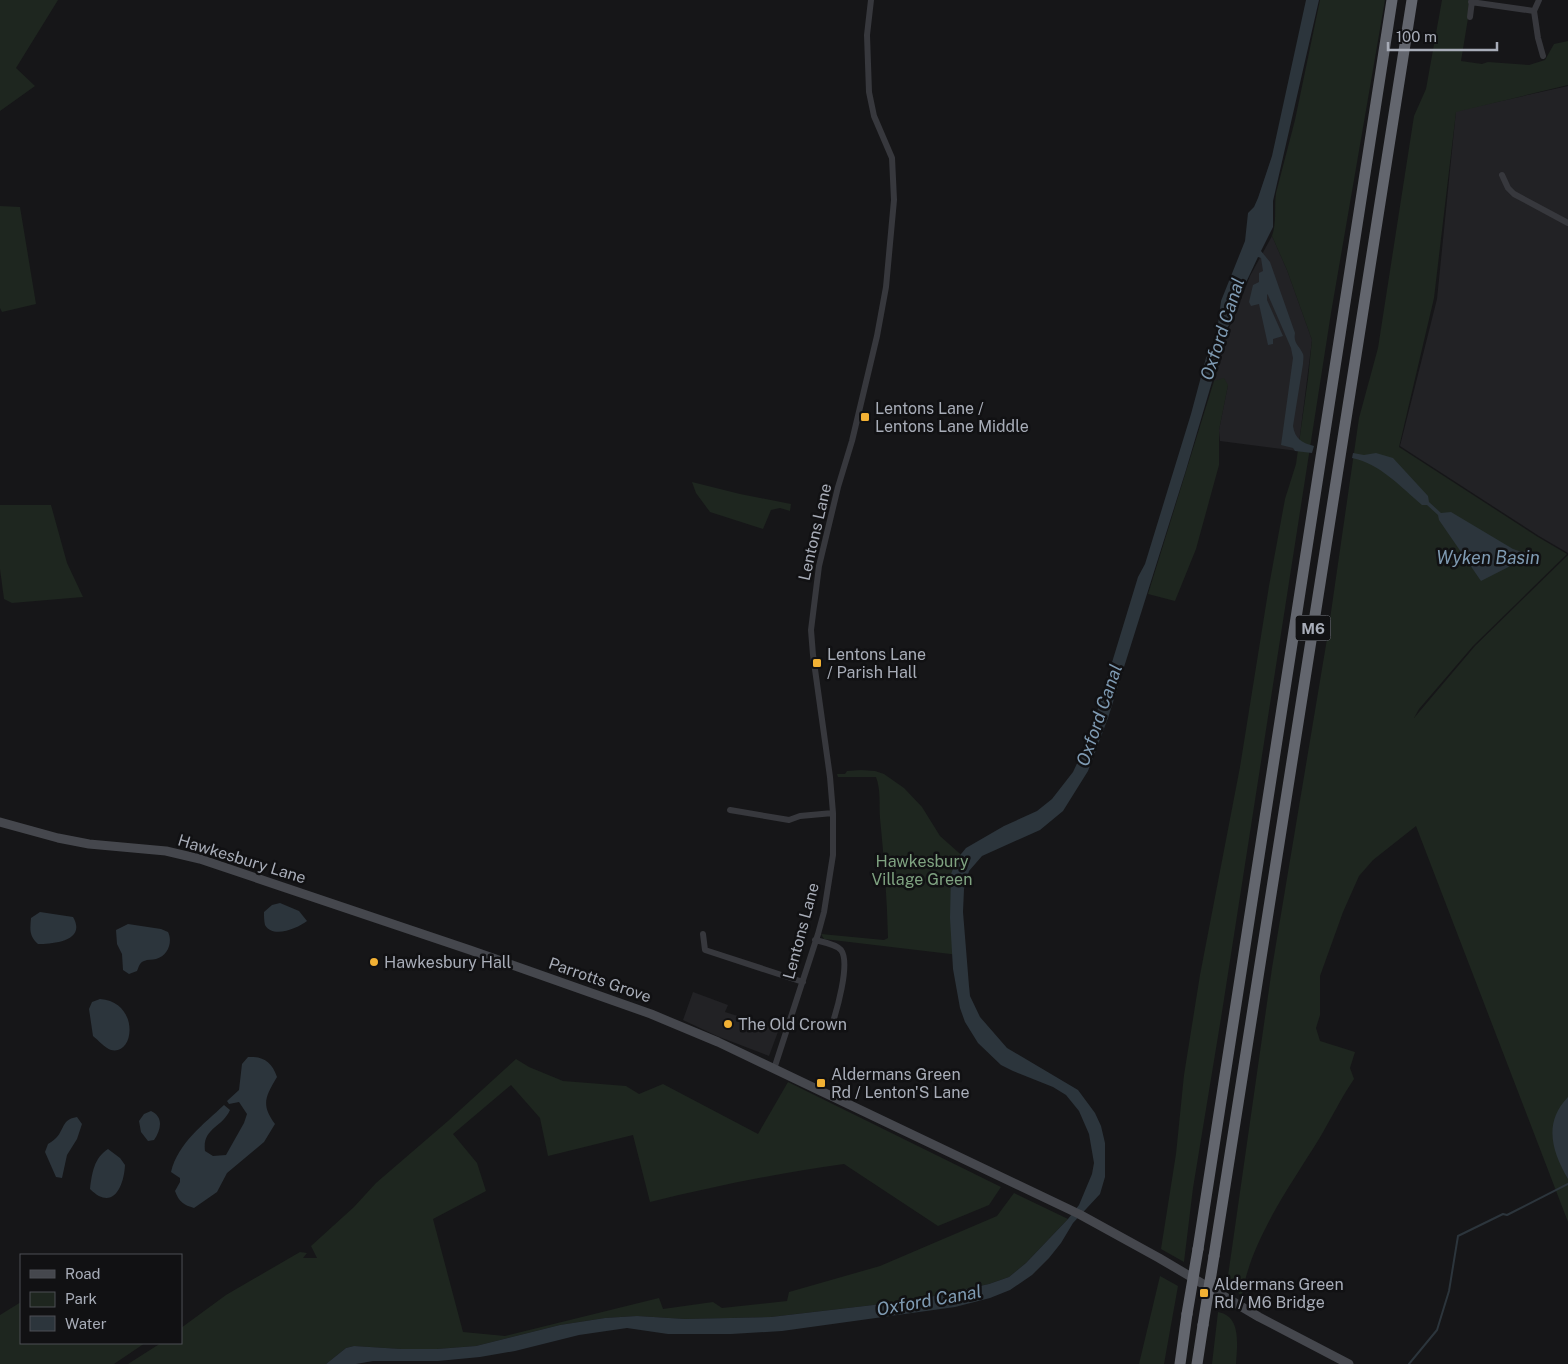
<svg xmlns="http://www.w3.org/2000/svg" width="1568" height="1364" font-family="'Public Sans',sans-serif">
<style>
.built{fill:#222225}
.green{fill:#1e261f}
.water{fill:#2c353c}
.lines{fill:none;stroke-linecap:round;stroke-linejoin:round}
.stream{stroke:#2c353c;stroke-width:2}
.minor{stroke:#37383d;stroke-width:6}
.secondary{stroke:#45474d;stroke-width:9}
.motorway{stroke:#63666e;stroke-width:11}
.motorway-bridge{stroke:#63666e;stroke-width:11}
.poi-dot{fill:#f2b134;stroke:#111113;stroke-width:2}
.labels{text-anchor:middle;dominant-baseline:central;stroke-width:5;stroke-linejoin:round;paint-order:stroke}
.shield{fill:#111113;stroke:#7b7e86;stroke-width:1}
.shield-label{font-size:15px;font-weight:bold;fill:#a8adb8}
.poi-label{font-size:16px;fill:#a8adb8;stroke:#111113;text-anchor:start}
.street-label{font-size:16px;fill:#a8adb8;stroke:#111113}
.park-label{font-size:16px;fill:#7fa381;stroke:#111113}
.water-label{font-size:18px;font-style:italic;fill:#7f9bb3;stroke:#111113}
</style>
<rect width="100%" height="100%" fill="#161618"/>
<path class="built" d="M1568 82V553L1539 536 1400 446 1437 299 1456 111 1568 86Z
M1272 236 1287 270 1312 340 1298 451 1220 441 1219 430 1228 385 1214 381 1222 347 1221 343 1234 318 1250 276Z
M693 992 728 1005 725 1012 779 1029 769 1056 717 1036 683 1020Z"/>
<path class="green" d="M0 0H58L16 68 35 86 0 111Z
M1320 0H1385L1331 313 1222 1012 1193 1188 1184 1262 1161 1249 1176 1154 1184 1075 1200 975 1240 767 1269 586 1285 499 1296 464 1308 379 1312 340 1287 270 1272 236C1277 222 1274 208 1276 193L1295 120Z
M1442 0H1471L1461 61 1482 64 1488 62 1529 65 1545 60 1554 44 1568 41V85L1456 112 1434 298 1399 447 1538 537 1567 554 1473 646 1419 709 1414 718 1475 646 1568 555V1222L1416 826 1373 860 1359 876 1343 912 1320 976V1015L1316 1028 1320 1041 1355 1052 1350 1068 1354 1079C1341 1098 1331 1119 1319 1139 1290 1186 1250 1241 1242 1296L1227 1283 1272 968 1328 633 1359 418 1378 348 1414 116 1426 89Z
M0 206 20 207 36 304 2 312 0 308Z
M1224 378 1228 385 1219 430V465L1196 549 1175 601 1148 594 1214 381Z
M692 482 740 494 791 504 790 511 780 508 771 510 763 529 710 512 696 493Z
M0 505H51L67 563 83 597 12 603 4 599 0 569Z
M861 770 875 771 884 774 904 788 922 807 940 836 967 860 964 864 959 955 824 939 821 934 884 940 888 938C887 898 884 858 880 818 879 804 881 790 876 777H838L837 774H845L847 771Z
M516 1059 529 1067 563 1081 626 1086 639 1094 663 1084 758 1134 788 1082 1001 1187 989 1205 938 1226 844 1164C778 1173 715 1186 650 1202L633 1135 548 1156 540 1118 511 1085 453 1134 477 1163 486 1191 433 1219 463 1332 505 1336 659 1298 663 1309 713 1302 722 1308 787 1301 789 1292 880 1266 997 1216 1014 1193 1068 1219 1026 1263 1009 1277 989 1284 916 1300 771 1317 685 1319 637 1316 605 1318 560 1325 476 1346 437 1349H401L354 1346 346 1348 326 1364H128L161 1343H181V1328L226 1295 300 1252 307 1253 303 1258H317L311 1246 354 1207 376 1183 448 1121Z
M1160 1276 1178 1286 1164 1364H1139Z
M21 1302V1343H145L114 1364H0V1315Z
M1218 1312C1242 1316 1237 1346 1236 1364H1212Z"/>
<path class="water" d="M1306 0H1319L1273 201V227L1261 251 1270 262 1295 333C1293 344 1300 346 1303 354 1304 357 1303 361 1303 364L1293 426C1295 439 1302 443 1314 446L1312 453 1295 451 1293 448 1281 445 1293 358 1291 348 1268 295 1267 294V300L1283 336 1273 339V344L1268 345 1259 304 1251 306 1249 302 1253 285 1259 282V273L1263 271 1261 258 1258 257 1242 291 1229 325 1222 335 1217 365 1186 470 1108 718 1088 771 1063 811 1040 830 982 856 969 871 964 889 963 912 969 986 970 996 980 1017 1007 1048 1078 1090 1095 1113 1101 1126 1105 1143V1177L1100 1194 1073 1223 1061 1243 1049 1258 1032 1275 1010 1290 990 1298 955 1307 782 1331 731 1334H668L627 1328 579 1335 515 1351 480 1357 438 1361H373L356 1364H326L346 1348 354 1346 401 1349H437L476 1346 560 1325 605 1318 637 1316 685 1319 771 1317 916 1300 989 1284 1009 1277 1026 1263 1068 1219 1079 1205 1092 1174 1094 1163 1089 1134 1079 1111 1066 1095 1053 1087 1013 1071 1001 1065 978 1043 965 1022 960 1008 953 969 950 918 951 874 957 859 966 848 1004 826 1037 811 1052 799 1073 772 1089 738 1138 577 1145 564 1191 414 1206 358 1216 340 1221 301 1245 241 1248 213 1254 207 1258 198 1272 156Z
M1353 453 1364 455 1376 453 1393 458 1428 496 1429 502 1441 513 1451 512 1513 549 1522 552 1528 551 1530 556 1481 581 1439 520 1438 515 1427 505H1422C1401 487 1379 463 1352 458Z
M280 903 299 911 307 921C298 928 273 939 265 925 264 921 264 916 264 912L272 905Z
M40 912 73 917C87 941 53 944 38 944 29 936 30 929 31 918Z
M128 924 161 929 168 932C173 942 168 956 156 959 152 960 148 959 144 961 139 963 139 967 137 971L129 974 123 970 122 954 117 944 116 930Z
M100 999C140 1002 135 1056 111 1050 105 1048 98 1040 93 1036L89 1009 92 1002Z
M248 1057C263 1056 272 1062 277 1077 265 1097 261 1105 275 1124L264 1142 227 1173 217 1192 194 1208C184 1205 179 1202 175 1191L180 1182V1178L171 1172C178 1143 204 1124 224 1105L230 1110C222 1128 202 1128 205 1151L213 1156 226 1155 244 1123 247 1114 239 1102 229 1104 227 1101 239 1090 242 1064Z
M1568 1097V1179C1552 1151 1543 1123 1568 1097Z
M151 1111C164 1117 161 1130 154 1140L148 1141 141 1132 139 1121 144 1114Z
M77 1117 82 1124 77 1139 67 1155 62 1178 56 1177 45 1152 48 1144C67 1134 58 1120 77 1117Z
M108 1149 120 1158 125 1165C124 1186 113 1212 90 1189 92 1173 94 1158 108 1149Z"/>
<g class="lines">
<path class="stream" d="M1409 1364 1437 1330 1449 1291 1458 1236 1503 1214 1507 1215 1568 1184"/>
<path class="minor" d="M1539 0 1534 11 1538 38 1543 56
M1471 2 1534 11
M1470 17 1472 1
M1502 175 1508 188 1514 194 1568 223
M730 810 789 820 800 816 833 813
M703 934 705 950 803 982
M815 940C823 942 836 944 841 950 851 963 836 1013 831 1028
M774 1069 818 934 824 912 833 855V813L830 777 813 655 811 630 819 566 838 487 852 441 877 336 886 287 894 200 892 158 874 116 869 92 867 35 871 0"/>
<path class="secondary" d="M0 822 58 838 89 844 166 851 200 859 470 950 651 1014 718 1042 1079 1214 1159 1258 1259 1317 1349 1364"/>
<path class="motorway" d="M1198 1249 1392 0
M1214 1256 1412 0
M1180 1364 1187 1314
M1197 1364 1203 1325"/>
<path class="motorway-bridge" d="M1187 1314 1198 1249
M1203 1325 1214 1256"/>
</g>
<g class="poi-dot">
<rect x="860" y="412" width="10" height="10" rx="2.5"/>
<rect x="812" y="658" width="10" height="10" rx="2.5"/>
<circle cx="374" cy="962" r="5"/>
<circle cx="728" cy="1024" r="5"/>
<rect x="816" y="1078" width="10" height="10" rx="2.5"/>
<rect x="1199" y="1288" width="10" height="10" rx="2.5"/>
</g>
<g class="labels">
<rect class="shield" x="1295.5" y="615.5" width="35" height="25" rx="4"/>
<g class="shield-label">
<text x="1313" y="628">M6</text>
</g>
<g class="poi-label">
<text x="875" y="408">Lentons Lane /<tspan x="875" dy="18">Lentons Lane Middle</tspan></text>
<text x="827" y="654">Lentons Lane<tspan x="827" dy="18">/ Parish Hall</tspan></text>
<text x="384" y="962">Hawkesbury Hall</text>
<text x="738" y="1024">The Old Crown</text>
<text x="831" y="1074">Aldermans Green<tspan x="831" dy="18">Rd / Lenton'S Lane</tspan></text>
<text x="1214" y="1284">Aldermans Green<tspan x="1214" dy="18">Rd / M6 Bridge</tspan></text>
</g>
<g class="street-label">
<text transform="translate(815 532) rotate(-77)">Lentons Lane</text>
<text transform="translate(242 859) rotate(17)">Hawkesbury Lane</text>
<text transform="translate(801 931) rotate(-75)">Lentons Lane</text>
<text transform="translate(600 980) rotate(19)">Parrotts Grove</text>
</g>
<g class="park-label">
<text x="922" y="861">Hawkesbury<tspan x="922" dy="18">Village Green</tspan></text>
</g>
<g class="water-label">
<text transform="translate(1222 329) rotate(-72)">Oxford Canal</text>
<text x="1488" y="557">Wyken Basin</text>
<text transform="translate(1099 715) rotate(-71)">Oxford Canal</text>
<text transform="translate(929 1300) rotate(-10)">Oxford Canal</text>
</g>
</g>
<rect x="20" y="1254" width="162" height="90" fill="#111113" stroke="#4d4f55"/>
<rect x="30" y="1270" width="25" height="8" fill="#45474d" stroke="#4d4f55"/>
<text x="65" y="1279" font-size="15" fill="#a8adb8">Road</text>
<rect x="30" y="1292" width="25" height="15" fill="#1e261f" stroke="#4d4f55"/>
<text x="65" y="1304" font-size="15" fill="#a8adb8">Park</text>
<rect x="30" y="1316" width="25" height="15" fill="#2c353c" stroke="#4d4f55"/>
<text x="65" y="1329" font-size="15" fill="#a8adb8">Water</text>
<path d="M1388 42v8h109v-8" fill="none" stroke="#a8adb8" stroke-width="2.5"/>
<text x="1396" y="42" font-size="15" fill="#a8adb8" stroke="#111113" stroke-width="4" paint-order="stroke">100 m</text>
</svg>
